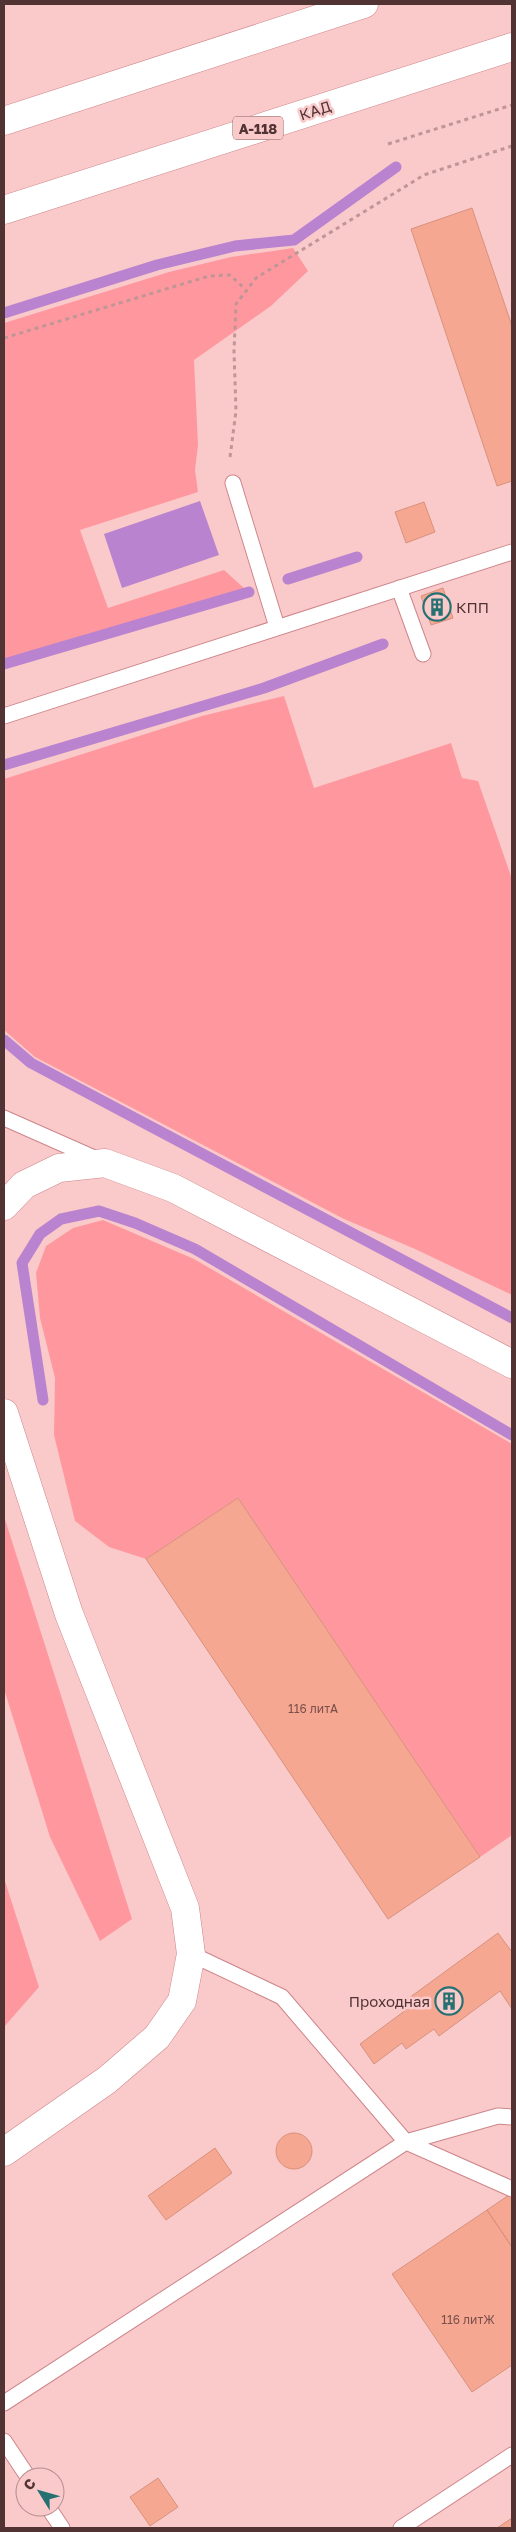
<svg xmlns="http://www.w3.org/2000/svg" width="516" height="2532" font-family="'Golos Text',sans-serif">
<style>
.green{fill:#ff989e}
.water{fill:#ba83cf}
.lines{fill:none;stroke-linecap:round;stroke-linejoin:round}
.stream{stroke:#ba83cf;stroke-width:11}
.building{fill:#f6a791;stroke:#d7917d}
.lane-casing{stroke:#ce8589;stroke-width:17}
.street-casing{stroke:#ce8589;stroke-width:29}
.highway-casing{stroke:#ce8589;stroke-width:29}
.path{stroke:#bf9596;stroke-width:3;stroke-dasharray:4 4;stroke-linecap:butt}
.lane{stroke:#fff;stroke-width:15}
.street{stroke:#fff;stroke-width:28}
.highway{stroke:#fff;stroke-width:28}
.labels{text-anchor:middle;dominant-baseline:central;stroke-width:5;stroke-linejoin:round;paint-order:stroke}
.number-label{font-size:12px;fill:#7b504b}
.shield{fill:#facacb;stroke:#846061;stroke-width:1}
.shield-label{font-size:14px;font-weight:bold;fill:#523334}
.street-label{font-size:15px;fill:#523334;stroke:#facacb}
.poi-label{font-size:15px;fill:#523334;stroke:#facacb;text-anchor:start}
</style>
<rect width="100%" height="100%" fill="#facacb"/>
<path class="green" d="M293 248 308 271 271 306 194 360 198 445 195 470 198 492 80 530 108 608 224 570 245 589 4 666V323L169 272 231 257Z
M284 696 314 788 451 743 462 778 478 781 512 879V1295L415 1249 344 1219 35 1057 4 1030V779L202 716Z
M103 1220 194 1259 512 1444V1835L480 1857 238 1498 146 1559 109 1547 75 1521 54 1435 55 1378 40 1318 36 1273 46 1246 73 1228Z
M4 1516 132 1919 100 1941 50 1837 4 1689Z
M4 1878 39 1987 4 2027Z"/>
<path class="water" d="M200 501 219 555 122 588 104 534Z"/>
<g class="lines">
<path class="stream" d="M4 313 157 265 235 246 294 240 396 167
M288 579 357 557
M4 664 249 592
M4 765 264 688 383 644
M4 1040 31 1063 512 1318
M43 1400 22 1263 40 1234 61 1219 99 1211 135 1223 195 1249 512 1435"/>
</g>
<path class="building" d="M472 208 512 326V481L497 486 411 229Z
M424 502 435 532 406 543 395 512Z
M443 588 453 618 431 625 421 596Z
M238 1498 480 1857 388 1919 146 1559Z
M498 1933 512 1952V2009L500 1991 439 2036 434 2029 406 2049 402 2043 374 2064 360 2044 414 2004 409 1998Z
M276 2151a18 18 0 1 1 36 0a18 18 0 1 1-36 0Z
M215 2148 232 2173 166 2220 148 2196Z
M512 2193V2247L487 2210Z
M487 2210 512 2247V2365L472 2392 392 2274Z
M158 2478 178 2507 150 2526 130 2497Z
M512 2518V2528H497Z"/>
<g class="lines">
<g class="lane-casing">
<path id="lane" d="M233 483 277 627
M399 588 423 654
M4 716 512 552
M4 1118 99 1160
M191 1954 282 1997 406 2142 512 2189
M4 2403 406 2142 498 2116 512 2117
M4 2441 28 2477
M48 2507 62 2528
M401 2528 512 2455"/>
</g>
<g class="street-casing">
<path id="street" d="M4 1206 24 1185 59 1168 105 1163 173 1188 512 1364
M4 1413 69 1614 185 1908 191 1954 182 2001 157 2037 107 2080 4 2152"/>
</g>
<g class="highway-casing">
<path id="highway" d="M4 121 364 4
M4 210 512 47"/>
</g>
<path class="path" d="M388 144 512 105
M4 338 209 276 230 275 245 289
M230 457 236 411 234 351 236 304 256 278 424 175 512 146"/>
<use href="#lane" class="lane"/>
<use href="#street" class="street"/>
<use href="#highway" class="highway"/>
</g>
<defs>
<g id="building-ring" transform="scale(1.4375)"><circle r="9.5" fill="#facacb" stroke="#257071" stroke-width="1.5"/><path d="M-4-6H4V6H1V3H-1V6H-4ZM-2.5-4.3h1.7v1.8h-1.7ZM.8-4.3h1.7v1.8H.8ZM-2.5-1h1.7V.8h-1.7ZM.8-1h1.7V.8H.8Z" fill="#257071"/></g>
</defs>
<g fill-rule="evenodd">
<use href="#building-ring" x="437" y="607"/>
<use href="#building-ring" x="449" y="2001"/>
</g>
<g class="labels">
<g class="number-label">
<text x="313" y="1708">116 литА</text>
<text x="468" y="2319">116 литЖ</text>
</g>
<rect class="shield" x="233" y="116.5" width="50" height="23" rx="4"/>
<g class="shield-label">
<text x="258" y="128">А-118</text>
</g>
<g class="street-label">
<text transform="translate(315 110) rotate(-18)">КАД</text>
</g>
<g class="poi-label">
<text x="456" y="607">КПП</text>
<text x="430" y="2001" text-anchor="end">Проходная</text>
</g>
</g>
<rect width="516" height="2532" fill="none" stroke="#523334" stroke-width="10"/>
<g transform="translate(40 2492) rotate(307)"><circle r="24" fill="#facacb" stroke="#b78e8f"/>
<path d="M0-4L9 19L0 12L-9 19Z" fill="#257071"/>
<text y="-8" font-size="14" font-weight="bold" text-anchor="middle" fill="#523334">С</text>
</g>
</svg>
